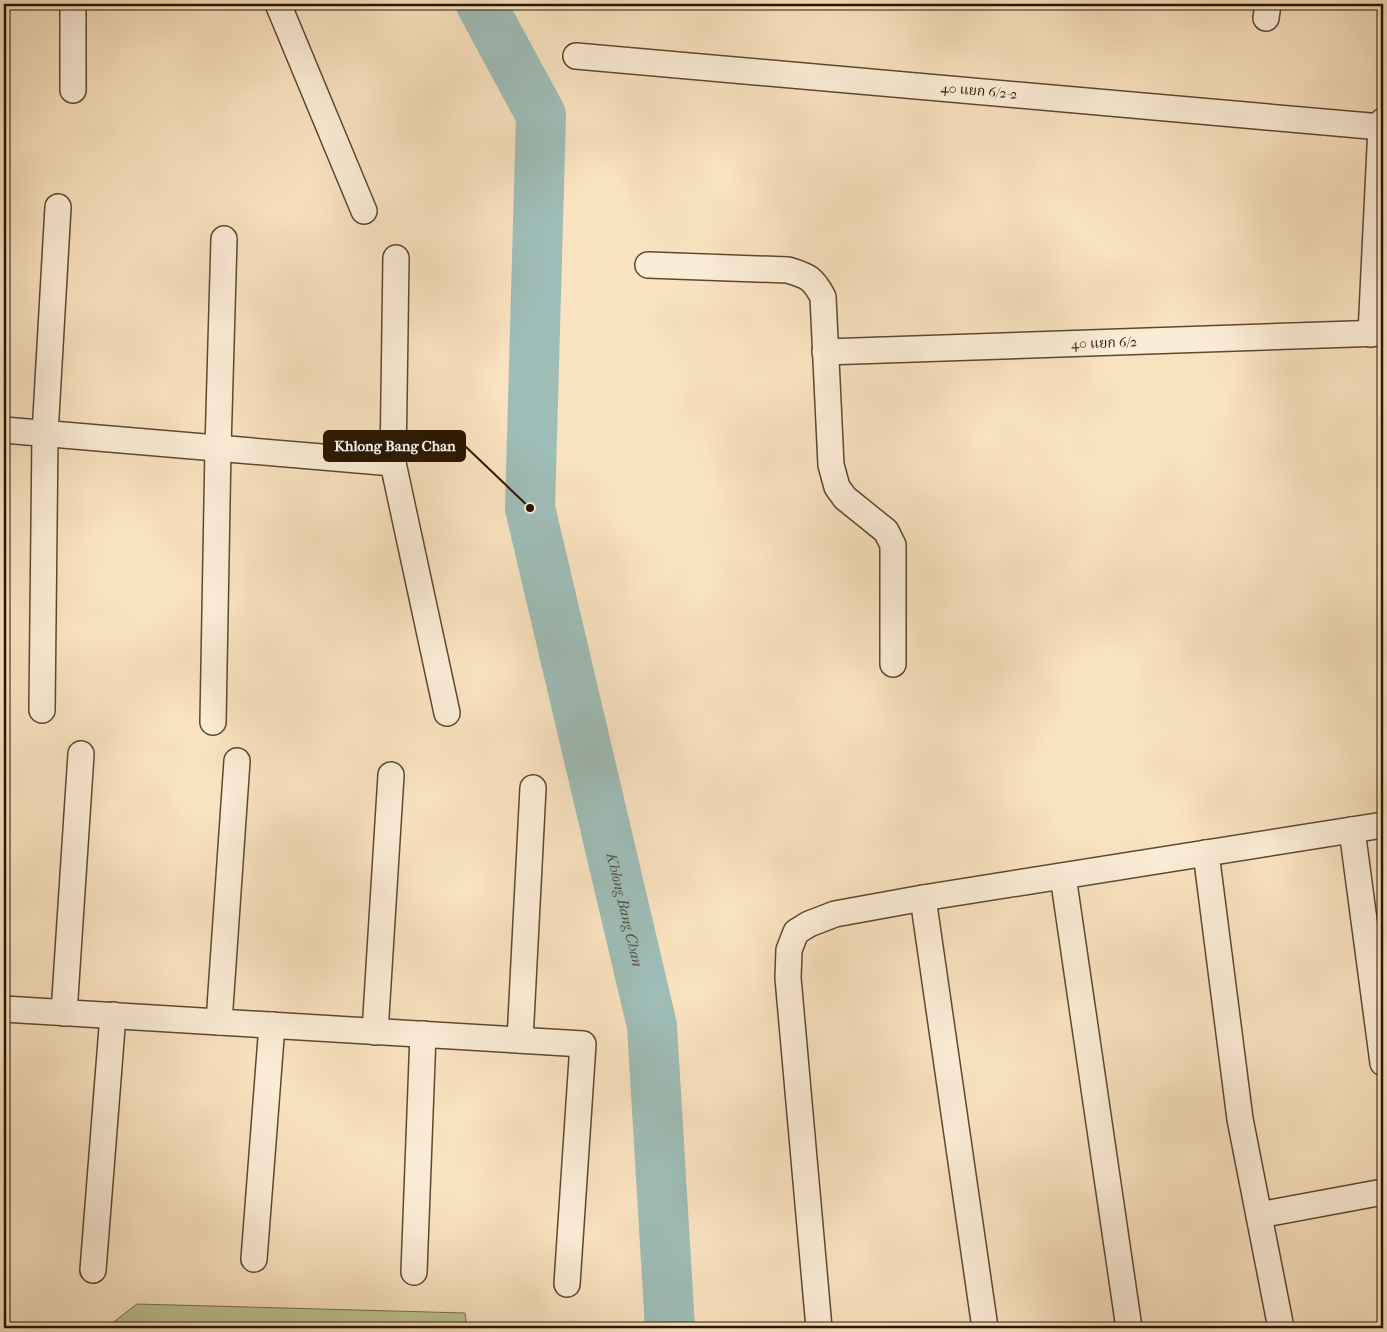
<svg xmlns="http://www.w3.org/2000/svg" width="1387" height="1332" font-family="'IM FELL French Canon','Noto Serif Thai',serif">
  <style>
    .green { fill: #bcc393; stroke: #726c4a }
    .lines { fill: none; stroke-linecap: round; stroke-linejoin: round }
    .river { stroke: #9ebdb7; stroke-width: 50 }
    .street-casing { stroke: #5d4830; stroke-width: 28 }
    .street { stroke: #fbecd6; stroke-width: 25 }
    .labels { text-anchor: middle; dominant-baseline: central; stroke-width: 4; stroke-linejoin: round; paint-order: stroke }
    .street-label { font-size: 14px; fill: #291500; stroke: #fbecd6 }
    .water-label { font-size: 15px; font-style: italic; fill: #525040; stroke: #fbecd6 }
    .leader { fill: none; stroke: #291500; stroke-width: 2 }
    .callout-dot { fill: #291500; stroke: #fbecd6; stroke-width: 2 }
    .callout { fill: #291500; stroke: #291500; stroke-width: 2 }
    .callout-label { font-size: 15px; text-anchor: middle; font-weight: bold; fill: #fff }
  </style>
  <rect width="100%" height="100%" fill="#f9e2c0"/>
  <filter id="stains"><feTurbulence type="fractalNoise" baseFrequency=".004" numOctaves="4"/><feColorMatrix values="0 0 0 0 .2 0 0 0 0 .09 0 0 0 0 .02 0 0 0 .5 -.17"/></filter>
  <radialGradient id="worn" r=".72"><stop offset=".6" stop-color="#630" stop-opacity="0"/><stop offset="1" stop-color="#630" stop-opacity=".3"/></radialGradient>
  <!-- green -->
  <polygon class="green" points="137,1304 465,1313 467,1328 106,1328"/>
  <g class="lines">
    <!-- river -->
    <path class="river" id="s1" d="M 481,4 L 541,115 L 530,508 L 652,1026 L 670,1328"/>
    <!-- street casing -->
    <g class="street-casing">
      <g id="street">
        <polyline points="278,4 364,211"/>
        <polyline points="1266,18 1268,4"/>
        <polyline points="576,56 1381,127"/>
        <polyline points="73,90 73,4"/>
        <polyline points="396,258 393,463 447,713"/>
        <path d="M 648,265 L 788,270 C 808,276 813,278 823,297 L 831,465 L 837,487 L 845,498 L 886,531 L 893,545 L 893,664"/>
        <polyline points="1371,334 1381,127 1383,121"/>
        <polyline points="825,352 1383,333"/>
        <polyline points="4,430 393,463"/>
        <polyline points="42,710 45,434 58,207"/>
        <polyline points="213,722 218,448 224,239"/>
        <polyline points="1352,830 1383,1063"/>
        <polyline points="1206,853 1240,1119 1281,1328"/>
        <polyline points="1063,876 1129,1328"/>
        <polyline points="923,898 985,1328"/>
        <polyline points="4,1009 583,1044 567,1284"/>
        <polyline points="64,1013 81,754"/>
        <polyline points="219,1022 237,761"/>
        <polyline points="375,1032 391,775"/>
        <polyline points="520,1040 533,788"/>
        <polyline points="1259,1215 1383,1192"/>
        <polyline points="254,1259 272,1025"/>
        <polyline points="93,1270 113,1015"/>
        <polyline points="414,1272 423,1034"/>
        <polyline points="819,1328 788,978 789,950 796,932 809,924 835,914 923,898 1383,825"/>
      </g>
    </g>
    <!-- street -->
    <use href="#street" class="street"/>
  </g>
  <g class="labels">
    <!-- street labels -->
    <g class="street-label">
      <text transform="translate(979 91) rotate(5)">40 แยก 6/2-2</text>
      <text transform="translate(1104 343) rotate(-2)">40 แยก 6/2</text>
    </g>
    <!-- water labels -->
    <g class="water-label">
      <text stroke="none"><textPath href="#s1" startOffset="932">Khlong Bang Chan</textPath></text>
    </g>
  </g>
  <!-- callouts -->
  <path class="leader" d="M530 508L465 446"/>
  <circle class="callout-dot" cx="530" cy="508" r="5"/>
  <rect class="callout" x="324" y="431" width="141" height="30" rx="5"/>
  <g class="callout-label">
    <text x="395" y="451">Khlong Bang Chan</text>
  </g>
  <!-- margin -->
  <rect width="1387" height="1332" fill="none" stroke="#f9e2c0" stroke-width="20"/>
  <rect x="5" y="5" width="1377" height="1322" fill="none" stroke="#291500" stroke-width="2.5"/>
  <rect x="10" y="10" width="1367" height="1312" fill="none" stroke="#291500"/>
  <rect width="100%" height="100%" filter="url(#stains)"/>
  <rect width="100%" height="100%" fill="url(#worn)"/>
</svg>
